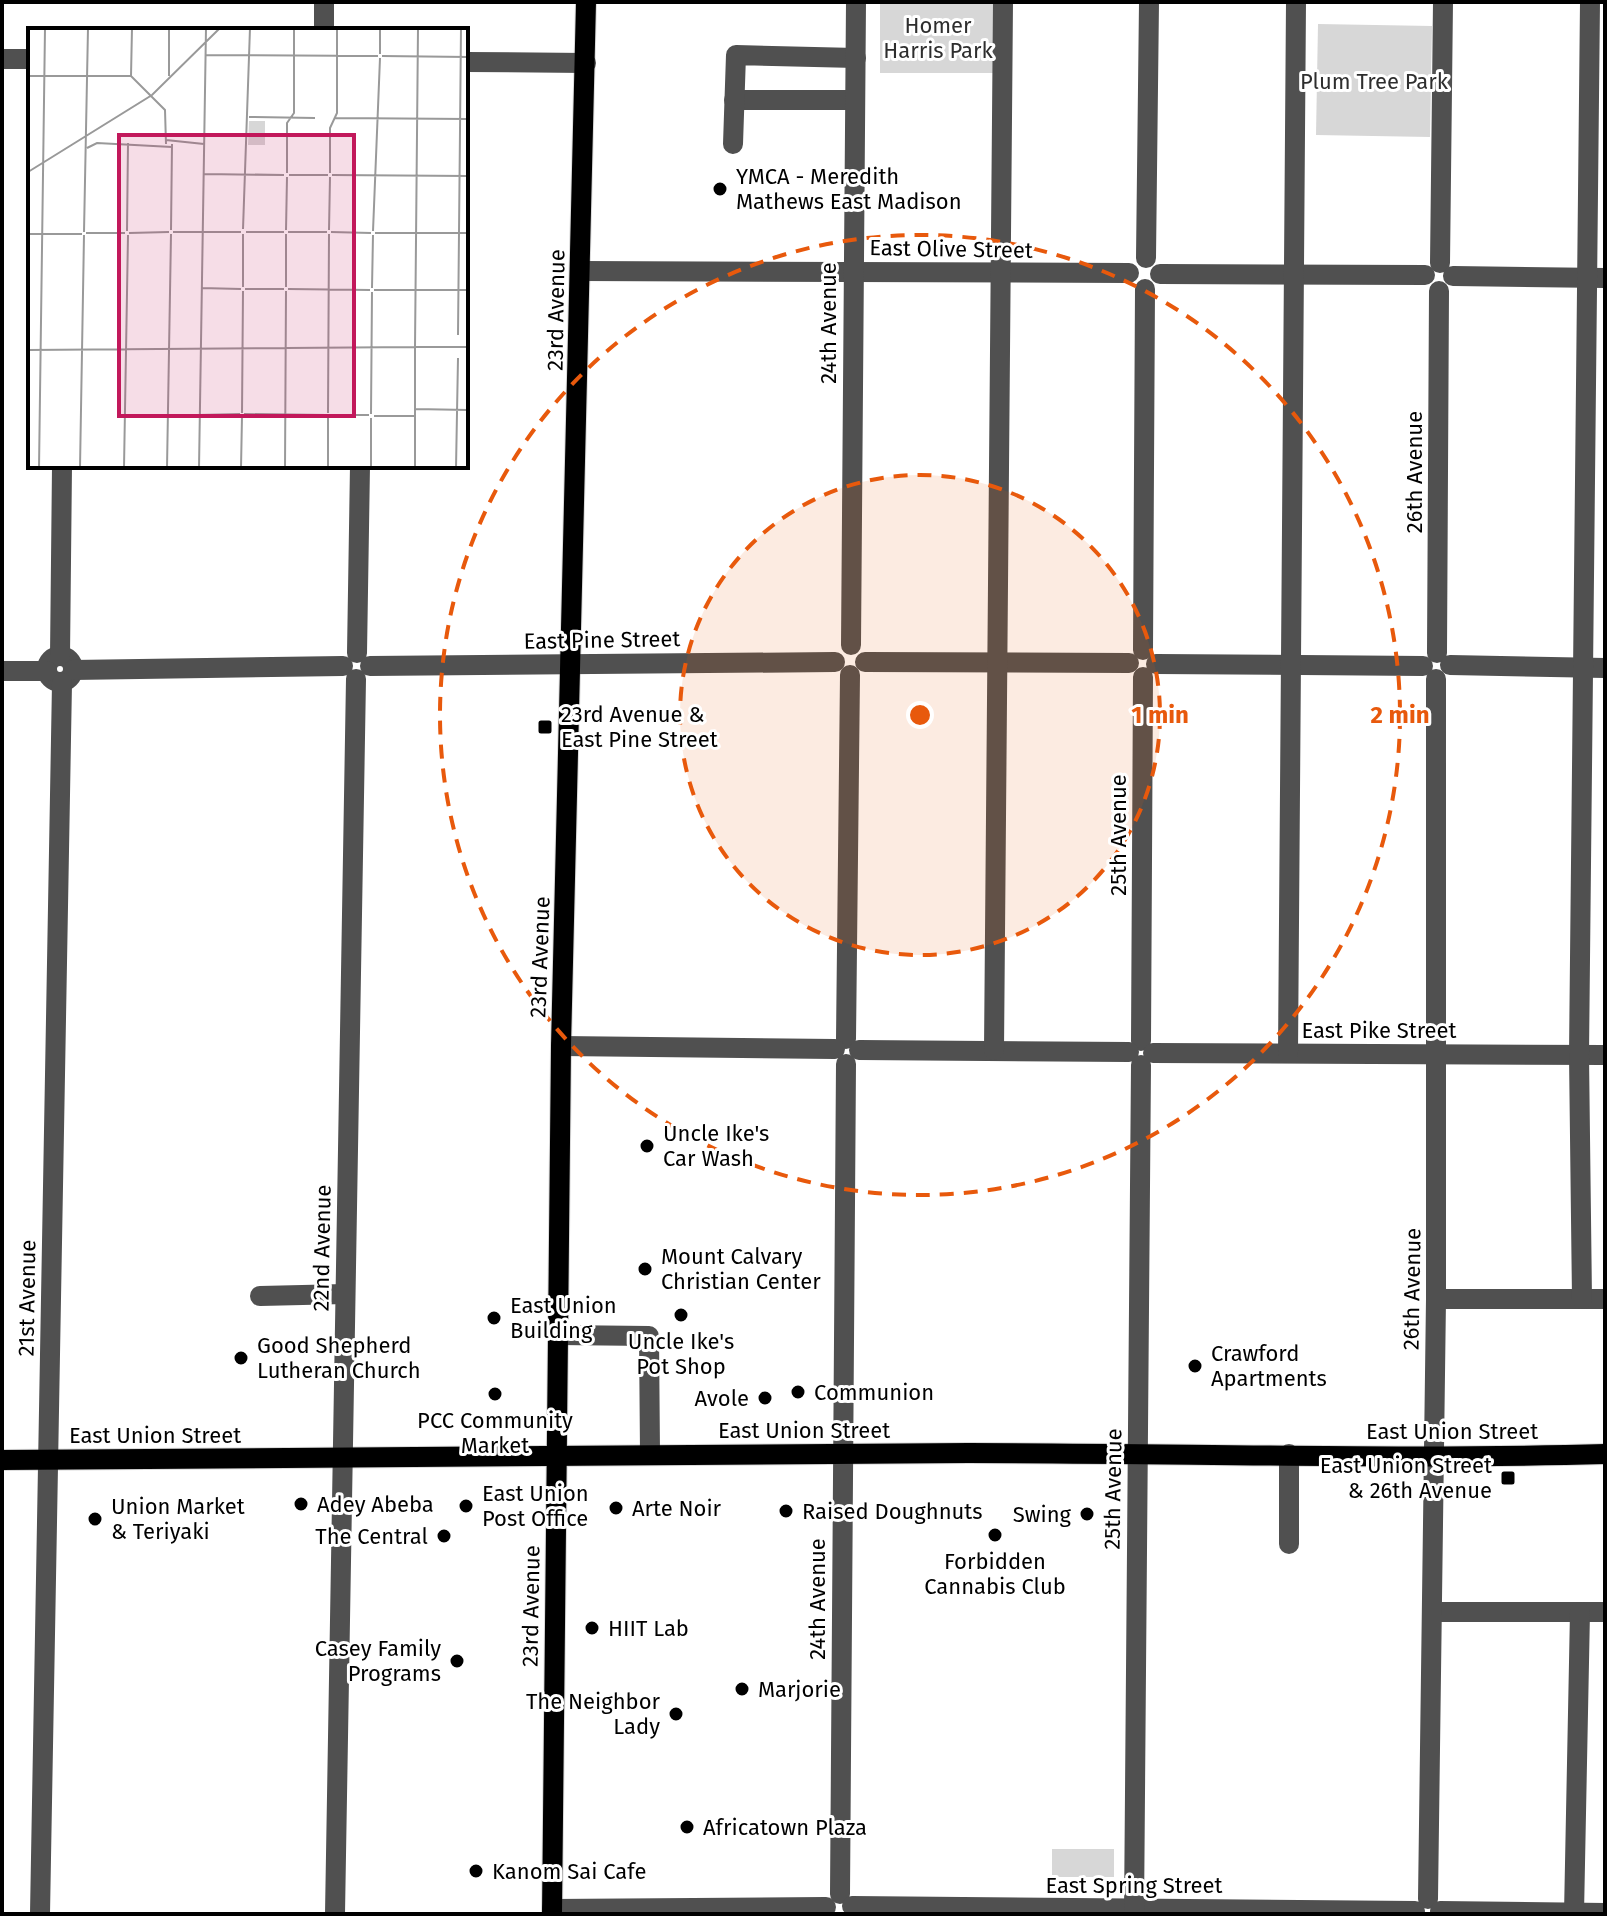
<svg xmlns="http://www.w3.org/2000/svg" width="1607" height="1916" font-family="'Fira Sans',sans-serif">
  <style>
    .green { fill: #d7d7d7 }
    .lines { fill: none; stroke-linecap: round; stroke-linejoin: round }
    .major-casing { stroke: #dbdbdb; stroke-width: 22 }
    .minor { stroke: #505050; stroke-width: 20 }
    .major { stroke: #000; stroke-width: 20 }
    .ring { fill: none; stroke: #e8590c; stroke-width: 4; stroke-dasharray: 14 10 }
    .poi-dot { fill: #000; stroke: #fff; stroke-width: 3 }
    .labels { text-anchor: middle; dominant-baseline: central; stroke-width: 6; stroke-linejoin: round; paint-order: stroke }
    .park-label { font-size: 22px; fill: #2e2e2e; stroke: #fff }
    .poi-label { font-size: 22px; fill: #000; stroke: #fff; text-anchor: start }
    .street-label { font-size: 22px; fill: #000; stroke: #fff }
    .inset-road { fill: none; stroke: #999; stroke-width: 2 }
    .view { fill: #c2185b; fill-opacity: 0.15; stroke: #c2185b; stroke-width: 4 }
    .inset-edge { fill: none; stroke: #000; stroke-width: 4 }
    .centre { fill: #e8590c; stroke: #fff; stroke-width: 4 }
    .ring-label { font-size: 24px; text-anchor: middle; font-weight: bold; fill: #e8590c; stroke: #fff; stroke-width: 6; stroke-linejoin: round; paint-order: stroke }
  </style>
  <rect width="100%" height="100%" fill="#fff"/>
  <!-- green -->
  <g class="green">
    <rect x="880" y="2" width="115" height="71"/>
    <polygon points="1318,24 1432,26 1430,137 1316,135"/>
    <rect x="1052" y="1849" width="62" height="28"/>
  </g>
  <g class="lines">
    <!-- major casing -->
    <g class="major-casing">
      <g id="major">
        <path d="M 2,1460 C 324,1460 646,1454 969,1453 C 1181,1453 1393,1460 1605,1454"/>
        <polyline points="552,1914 561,1046 586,2"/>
      </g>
    </g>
    <!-- minor -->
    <g class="minor">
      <polyline points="324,2 324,30"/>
      <polyline points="2,59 30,59"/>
      <polyline points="466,62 586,63"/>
      <polyline points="734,100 854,100"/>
      <polyline points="733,144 736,55 856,58"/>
      <polyline points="1146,258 1149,2"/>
      <polyline points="1440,263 1443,2"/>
      <polyline points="581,271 1129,273"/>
      <polyline points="1160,274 1425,275"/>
      <polyline points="1453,276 1605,278"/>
      <polyline points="851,645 856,2"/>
      <polyline points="1143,650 1145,289"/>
      <polyline points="357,653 360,466"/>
      <polyline points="1437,653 1439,291"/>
      <circle cx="60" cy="669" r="13"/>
      <polyline points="60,656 62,466"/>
      <polyline points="865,662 1129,663"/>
      <polyline points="1156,664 1423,666"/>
      <polyline points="1450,665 1605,668"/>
      <polyline points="370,666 835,662"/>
      <polyline points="73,670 343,666"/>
      <polyline points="2,671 47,671"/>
      <polyline points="846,1039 850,675"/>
      <polyline points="1141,1041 1143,677"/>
      <polyline points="561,1046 835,1049"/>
      <polyline points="859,1050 1129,1052"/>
      <polyline points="994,1050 1003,2"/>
      <polyline points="1153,1053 1605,1055"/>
      <polyline points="1288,1053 1296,2"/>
      <polyline points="260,1296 345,1294"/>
      <polyline points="1436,1299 1605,1299"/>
      <polyline points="1582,1299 1579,1055 1590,2"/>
      <polyline points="558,1335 649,1336 650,1453"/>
      <polyline points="1289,1454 1289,1544"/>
      <polyline points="1433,1612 1605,1612"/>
      <polyline points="840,1894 846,1064"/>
      <polyline points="1428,1899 1436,1299 1436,679"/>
      <polyline points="852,1906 1415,1911"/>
      <polyline points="552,1909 826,1907"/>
      <polyline points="1440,1911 1605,1913"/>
      <polyline points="40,1914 62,683"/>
      <polyline points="335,1914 356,679"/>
      <polyline points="1134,1914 1141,1065"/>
      <polyline points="1574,1914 1580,1612"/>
    </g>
    <!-- major -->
    <use href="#major" class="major"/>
  </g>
  <!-- distance rings -->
  <circle cx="920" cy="715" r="240" fill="#e8590c" fill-opacity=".12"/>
  <g class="ring">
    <circle cx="920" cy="715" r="240"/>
    <circle cx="920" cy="715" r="480"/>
  </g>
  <!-- markers -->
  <g class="poi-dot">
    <circle cx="720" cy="189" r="8"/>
    <rect x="537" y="719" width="16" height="16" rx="4"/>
    <circle cx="647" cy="1146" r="8"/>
    <circle cx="645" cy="1269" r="8"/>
    <circle cx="681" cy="1315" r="8"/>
    <circle cx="494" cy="1318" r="8"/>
    <circle cx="241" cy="1358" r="8"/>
    <circle cx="1195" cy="1366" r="8"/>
    <circle cx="798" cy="1392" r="8"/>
    <circle cx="495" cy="1394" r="8"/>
    <circle cx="765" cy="1398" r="8"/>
    <rect x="1500" y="1470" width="16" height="16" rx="4"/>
    <circle cx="301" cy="1504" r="8"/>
    <circle cx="466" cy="1506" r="8"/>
    <circle cx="616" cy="1508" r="8"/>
    <circle cx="786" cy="1511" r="8"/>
    <circle cx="1087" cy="1514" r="8"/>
    <circle cx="95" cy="1519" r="8"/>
    <circle cx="995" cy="1535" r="8"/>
    <circle cx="444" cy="1536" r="8"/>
    <circle cx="592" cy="1628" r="8"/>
    <circle cx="457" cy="1661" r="8"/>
    <circle cx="742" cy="1689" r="8"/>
    <circle cx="676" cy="1714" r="8"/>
    <circle cx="687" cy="1827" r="8"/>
    <circle cx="476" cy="1871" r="8"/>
  </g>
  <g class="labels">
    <!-- park labels -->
    <g class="park-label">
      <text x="938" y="25">Homer<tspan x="938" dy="25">Harris Park</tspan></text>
      <text x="1374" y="81">Plum Tree Park</text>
    </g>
    <!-- poi labels -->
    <g class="poi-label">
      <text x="736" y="176">YMCA - Meredith<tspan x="736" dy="25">Mathews East Madison</tspan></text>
      <text x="561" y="714">23rd Avenue &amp;<tspan x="561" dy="25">East Pine Street</tspan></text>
      <text x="663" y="1133">Uncle Ike's<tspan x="663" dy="25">Car Wash</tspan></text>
      <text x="661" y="1256">Mount Calvary<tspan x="661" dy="25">Christian Center</tspan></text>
      <text x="510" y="1305">East Union<tspan x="510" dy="25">Building</tspan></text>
      <text x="681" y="1341" text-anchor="middle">Uncle Ike's<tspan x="681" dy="25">Pot Shop</tspan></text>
      <text x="257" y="1345">Good Shepherd<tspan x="257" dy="25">Lutheran Church</tspan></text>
      <text x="1211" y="1353">Crawford<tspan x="1211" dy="25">Apartments</tspan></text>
      <text x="814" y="1392">Communion</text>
      <text x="749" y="1398" text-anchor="end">Avole</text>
      <text x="495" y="1420" text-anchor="middle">PCC Community<tspan x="495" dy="25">Market</tspan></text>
      <text x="1492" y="1465" text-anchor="end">East Union Street<tspan x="1492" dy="25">&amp; 26th Avenue</tspan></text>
      <text x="482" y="1493">East Union<tspan x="482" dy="25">Post Office</tspan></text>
      <text x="317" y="1504">Adey Abeba</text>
      <text x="111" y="1506">Union Market<tspan x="111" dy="25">&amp; Teriyaki</tspan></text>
      <text x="632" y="1508">Arte Noir</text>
      <text x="802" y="1511">Raised Doughnuts</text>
      <text x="1071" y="1514" text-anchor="end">Swing</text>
      <text x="428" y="1536" text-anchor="end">The Central</text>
      <text x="995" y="1561" text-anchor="middle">Forbidden<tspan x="995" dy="25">Cannabis Club</tspan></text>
      <text x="608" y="1628">HIIT Lab</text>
      <text x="441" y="1648" text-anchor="end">Casey Family<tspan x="441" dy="25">Programs</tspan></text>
      <text x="758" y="1689">Marjorie</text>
      <text x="660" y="1701" text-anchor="end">The Neighbor<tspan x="660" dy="25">Lady</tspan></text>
      <text x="703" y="1827">Africatown Plaza</text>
      <text x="492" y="1871">Kanom Sai Cafe</text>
    </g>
    <!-- street labels -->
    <g class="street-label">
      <text transform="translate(951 249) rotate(1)">East Olive Street</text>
      <text transform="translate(556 310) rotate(-89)">23rd Avenue</text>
      <text transform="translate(828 323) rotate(-90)">24th Avenue</text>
      <text transform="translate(1414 472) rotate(-90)">26th Avenue</text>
      <text transform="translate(602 640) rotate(-1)">East Pine Street</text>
      <text transform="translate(1118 835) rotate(-90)">25th Avenue</text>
      <text transform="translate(540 957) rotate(-88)">23rd Avenue</text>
      <text x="1379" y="1030">East Pike Street</text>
      <text transform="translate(322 1248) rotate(-89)">22nd Avenue</text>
      <text transform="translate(1412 1289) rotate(-89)">26th Avenue</text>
      <text transform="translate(27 1298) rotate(-89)">21st Avenue</text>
      <text x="804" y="1430">East Union Street</text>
      <text x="1452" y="1431">East Union Street</text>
      <text x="155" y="1435">East Union Street</text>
      <text transform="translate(1113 1489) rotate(-89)">25th Avenue</text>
      <text transform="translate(817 1599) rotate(-90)">24th Avenue</text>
      <text transform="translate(531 1606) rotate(-89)">23rd Avenue</text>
      <text x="1134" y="1885">East Spring Street</text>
    </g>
  </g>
  <!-- overview -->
  <g transform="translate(28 28)">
    <rect width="440" height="440" fill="#fff"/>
    <path d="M 221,93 L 237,93 L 237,117 L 220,117 Z" fill="#d7d7d7"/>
    <path class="inset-road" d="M 390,0 L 387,319 L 440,319M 352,26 L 352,0M 177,27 L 350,28M 354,28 L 440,29M 0,48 L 103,48 L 137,82 L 138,116M 103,48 L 104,0M 141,48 L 141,0M 221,89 L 287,90M 307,90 L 440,91M 138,112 L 176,116M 59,120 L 69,115 L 144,119M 0,144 L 124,67 L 192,0M 259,145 L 259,95 L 266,85 L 266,0M 302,145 L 302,100 L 309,85 L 309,0M 176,146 L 256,147M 261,147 L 300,147M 304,147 L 440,148M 215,201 L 222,0M 143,202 L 144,116M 258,202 L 259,149M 301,202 L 302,149M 99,203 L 100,115M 345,203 L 352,30M 56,204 L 60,0M 145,204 L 213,204M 218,204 L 256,204M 260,204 L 299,204M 303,204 L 343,205M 58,205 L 97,205M 101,205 L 141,204M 347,205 L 440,205M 0,206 L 54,206M 215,259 L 215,206M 258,259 L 258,206M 173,260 L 213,261M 344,260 L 345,207M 217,261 L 256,261M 260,261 L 342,262M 346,262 L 440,262M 430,307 L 433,0M 0,322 L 387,319 L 387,440M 387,381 L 440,382M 214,385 L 215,263M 300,385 L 301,206M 216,386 L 298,387M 343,386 L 344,264M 171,387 L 212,386M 302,387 L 341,387M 346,388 L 387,388M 11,440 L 17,0M 52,440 L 56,207M 96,440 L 100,207M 139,440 L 143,206M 171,440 L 178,0M 213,440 L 214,388M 257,440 L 258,263M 300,440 L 300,389M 343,440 L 343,390M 428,440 L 430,330"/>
    <path class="view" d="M 91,107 L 326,107 L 326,388 L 91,388 Z"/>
    <rect width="440" height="440" class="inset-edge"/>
  </g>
  <circle cx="920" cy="715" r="12" class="centre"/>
  <g class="ring-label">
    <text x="1160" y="723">1 min</text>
    <text x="1400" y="723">2 min</text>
  </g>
  <!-- border -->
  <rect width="1607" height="1916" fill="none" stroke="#000000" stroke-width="8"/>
</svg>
